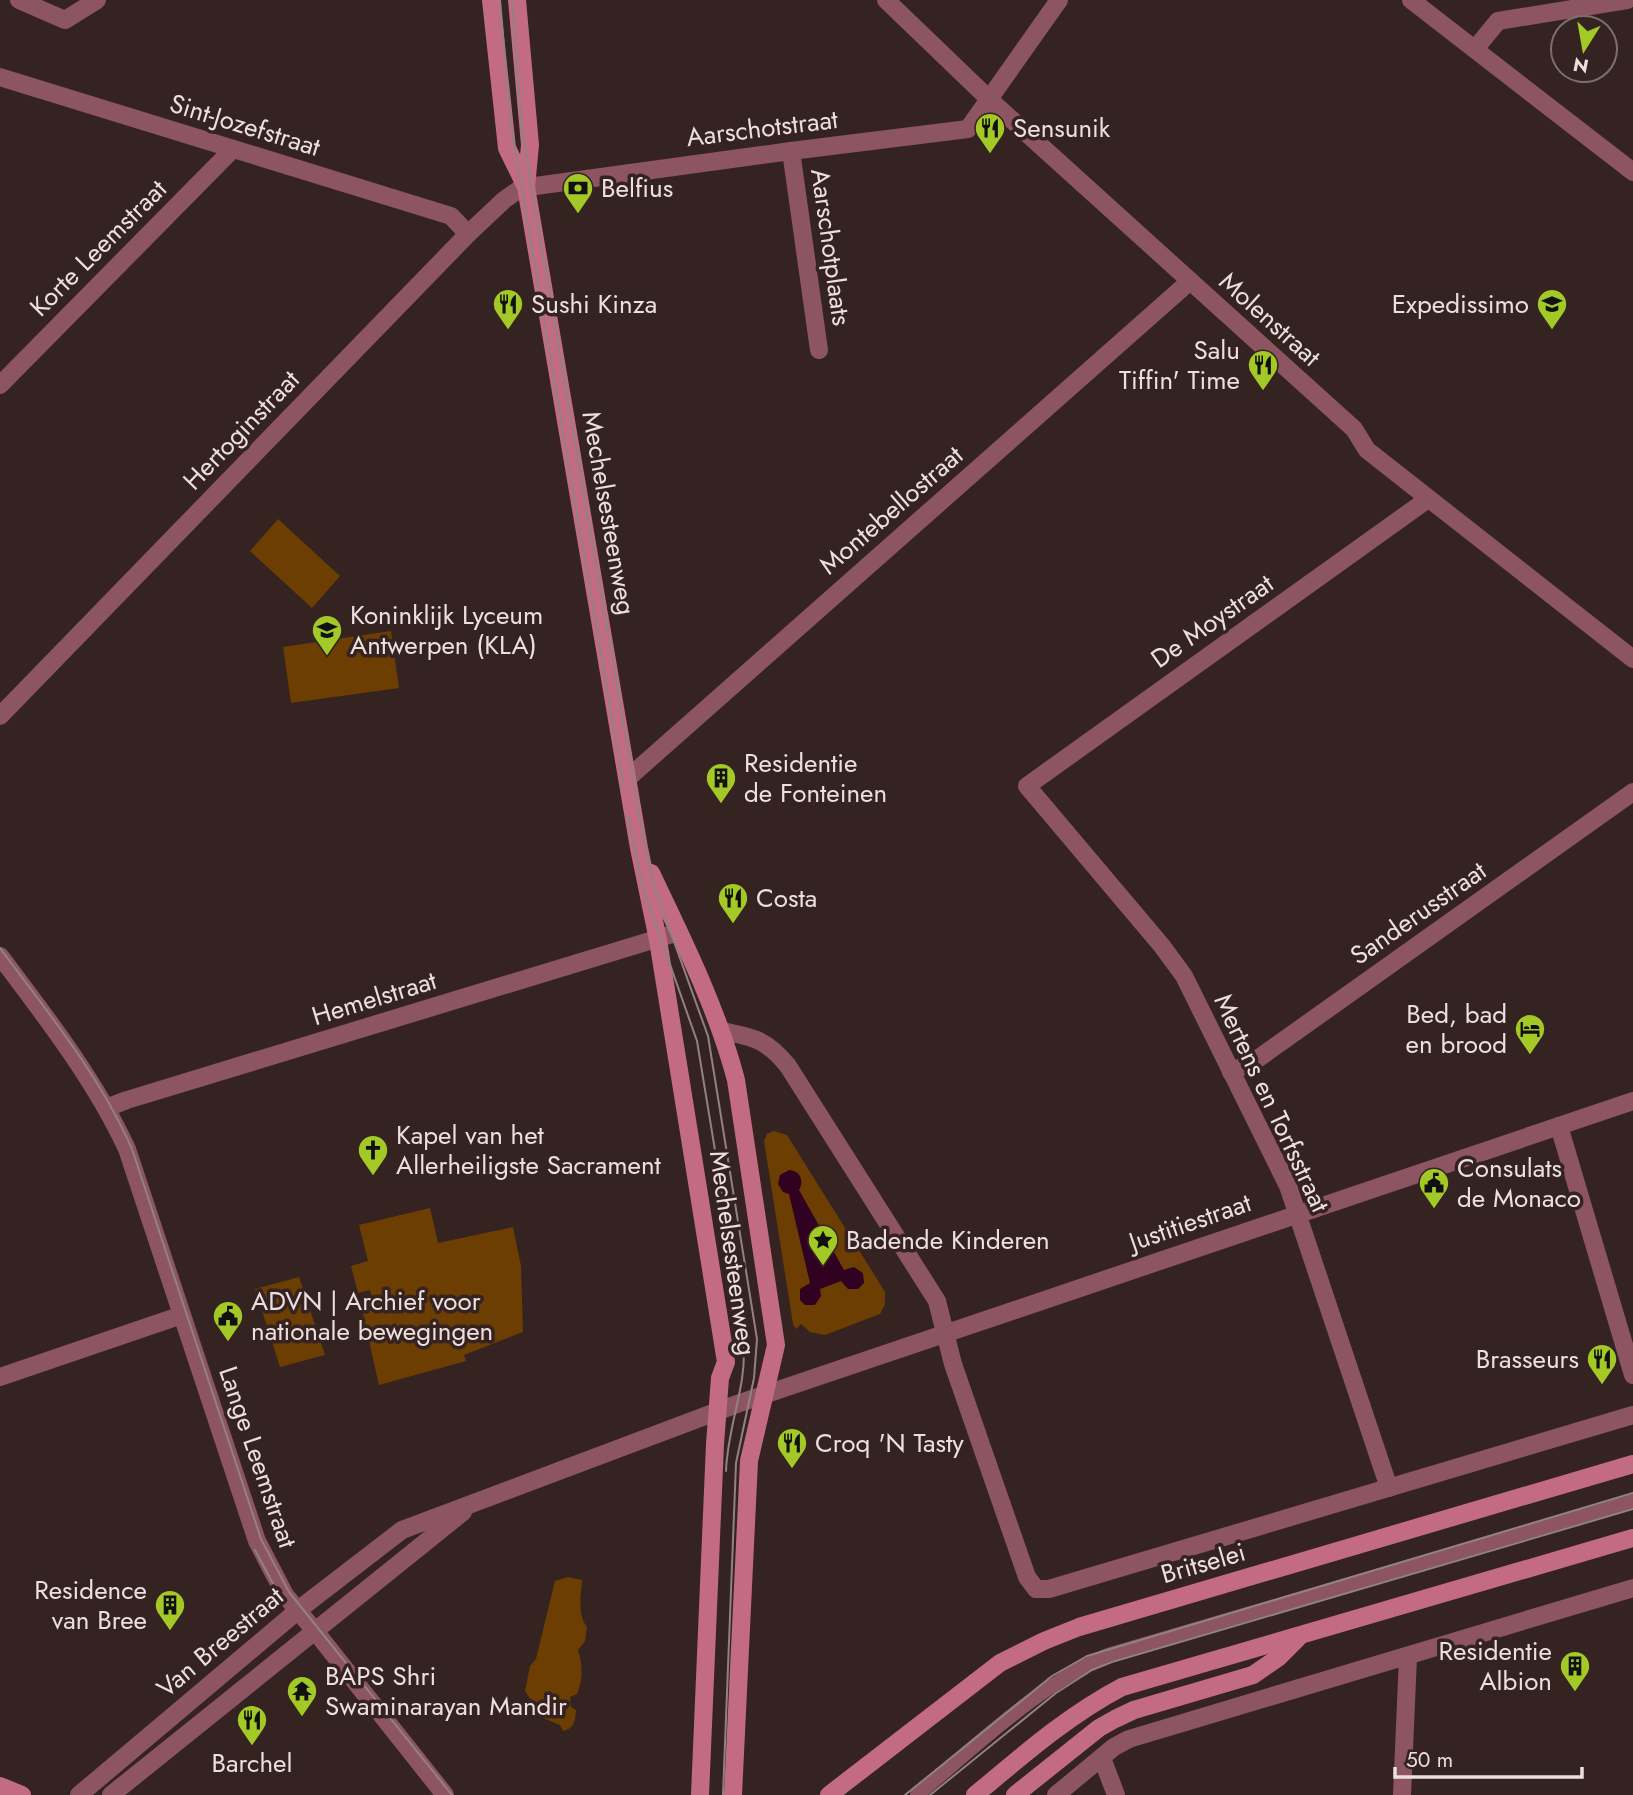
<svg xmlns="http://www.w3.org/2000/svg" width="1633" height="1795" font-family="Jost,sans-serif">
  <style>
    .green { fill: #6c3e02 }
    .water { fill: #300120 }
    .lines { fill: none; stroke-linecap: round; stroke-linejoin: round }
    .service { stroke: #8c5561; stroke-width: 14 }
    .minor { stroke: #8c5561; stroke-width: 18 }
    .tertiary { stroke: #8c5561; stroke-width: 18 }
    .secondary { stroke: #c36c81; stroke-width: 18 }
    .tram { stroke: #918281; stroke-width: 2 }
    .labels { text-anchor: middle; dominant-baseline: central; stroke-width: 7; stroke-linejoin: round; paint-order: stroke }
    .street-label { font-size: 26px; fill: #ecdfde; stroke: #352322 }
    .poi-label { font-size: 26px; fill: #ecdfde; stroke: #352322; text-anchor: start }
  </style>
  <rect width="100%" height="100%" fill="#352322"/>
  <!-- green -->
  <g class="green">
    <polygon points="278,519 340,576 312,608 250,551"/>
    <polygon points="391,631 399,688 291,703 283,647"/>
    <polygon points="774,1131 787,1135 885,1292 885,1304 880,1314 825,1335 810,1332 801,1324 796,1329 793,1324 764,1141 767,1134"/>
    <polygon points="430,1208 438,1243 513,1227 521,1266 523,1332 464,1355 466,1361 379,1385 362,1310 374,1307 370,1290 358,1293 351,1266 368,1261 359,1225"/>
    <polygon points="299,1277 325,1355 280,1367 255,1289"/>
    <path d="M 568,1577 L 582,1580 C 581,1595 577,1614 587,1627 L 585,1641 L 578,1650 C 583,1666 583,1678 577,1694 L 570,1697 L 571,1707 L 576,1710 C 575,1721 575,1728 563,1731 L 560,1725 L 543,1718 L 525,1691 L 530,1666 L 536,1659 L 555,1581 Z"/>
  </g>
  <!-- water -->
  <path class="water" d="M 789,1170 C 801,1171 804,1181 799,1190 L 844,1270 L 854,1267 L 863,1273 L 864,1283 L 858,1289 L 848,1289 L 841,1281 L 820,1289 L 821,1296 L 815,1305 L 805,1305 L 800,1300 L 800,1289 L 810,1283 L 789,1194 L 783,1192 L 778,1184 L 780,1175 Z"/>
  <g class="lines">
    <!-- service -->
    <path class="service" d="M 917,1795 C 974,1748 1041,1683 1108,1655 L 1633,1501"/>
    <!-- minor -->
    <g class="minor">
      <polyline points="19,0 65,20 97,0"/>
      <polyline points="886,0 990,100 1354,429 1367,450 1633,659"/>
      <polyline points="1411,0 1633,172"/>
      <polyline points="1475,49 1498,21 1627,0"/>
      <polyline points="0,77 451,216 468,234"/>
      <polyline points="791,151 819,350"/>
      <polyline points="0,385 233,149"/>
      <polyline points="0,716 468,234 504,200 521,188 791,151 968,129 1059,0"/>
      <polyline points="628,778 1189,282"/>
      <path d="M 722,1031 C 754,1037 767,1040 788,1066 L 937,1301 L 953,1364 L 1027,1577 L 1036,1589 L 1049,1589 L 1633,1415"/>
      <polyline points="1231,1072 1256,1060 1633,792"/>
      <polyline points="106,1108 127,1100 679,932"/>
      <polyline points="1559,1126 1633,1375"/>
      <polyline points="0,1377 182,1315"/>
      <polyline points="1389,1488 1288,1186 1184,976 1162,946 1027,786 1428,499"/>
      <polyline points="315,1631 445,1795"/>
      <polyline points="1102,1758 1116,1795"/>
      <polyline points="1056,1795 1114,1747 1129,1739 1633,1588"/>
      <polyline points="1402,1795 1408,1657"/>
    </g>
    <!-- tertiary -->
    <g class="tertiary">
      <path d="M 0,956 C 46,1017 95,1080 127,1149 L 257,1541 L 285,1595 L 315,1631"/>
      <polyline points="79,1795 302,1607 402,1530 737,1404 1633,1101"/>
      <polyline points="111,1795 463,1512"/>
    </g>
    <!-- secondary -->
    <g class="secondary">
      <polyline points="491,0 507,148 526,187 639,848 658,940 726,1362 720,1378 715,1444 700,1795"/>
      <polyline points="517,0 530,145 526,187"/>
      <path d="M 651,873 C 683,940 717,1008 736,1080 L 776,1345 L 749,1461 L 733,1795"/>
      <polyline points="0,1786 22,1795"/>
      <polyline points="829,1795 1000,1663 1044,1641 1079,1627 1633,1464"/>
      <path d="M 975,1795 C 1022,1756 1067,1716 1122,1687 L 1633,1538"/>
      <polyline points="1015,1795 1099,1728 1115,1719 1134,1710 1253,1675 1279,1657 1299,1637"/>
    </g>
    <!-- tram -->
    <g class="tram">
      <polyline points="500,0 511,126 624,788"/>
      <polyline points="512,0 522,125 531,186 644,843 654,886 708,1036 757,1339 754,1378 736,1463 723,1795"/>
      <path d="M 628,815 L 643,888 L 697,1041 L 740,1302 C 743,1327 746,1353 742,1379 C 737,1410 727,1440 726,1471"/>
      <path d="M 0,948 C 47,1011 100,1076 132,1149 L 261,1539 L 289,1592 L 452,1795"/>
      <polyline points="255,1550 278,1593"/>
      <polyline points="905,1795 1052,1676 1087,1656 1633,1493"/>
      <polyline points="930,1795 1056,1693 1092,1670 1112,1662 1633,1509"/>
    </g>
  </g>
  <!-- icons -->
  <defs>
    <g id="restaurant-pin" transform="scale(1.575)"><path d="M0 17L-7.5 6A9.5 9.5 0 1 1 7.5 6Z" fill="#a3c926" stroke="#352322"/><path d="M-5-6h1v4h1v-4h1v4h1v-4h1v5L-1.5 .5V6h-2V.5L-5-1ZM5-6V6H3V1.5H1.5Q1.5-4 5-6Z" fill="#111"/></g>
    <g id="bank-pin" transform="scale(1.575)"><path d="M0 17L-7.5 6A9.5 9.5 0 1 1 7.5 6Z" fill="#a3c926" stroke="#352322"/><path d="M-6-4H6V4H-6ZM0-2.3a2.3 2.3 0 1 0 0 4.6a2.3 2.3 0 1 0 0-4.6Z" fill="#111"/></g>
    <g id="school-pin" transform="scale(1.575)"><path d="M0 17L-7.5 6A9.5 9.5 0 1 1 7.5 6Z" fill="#a3c926" stroke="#352322"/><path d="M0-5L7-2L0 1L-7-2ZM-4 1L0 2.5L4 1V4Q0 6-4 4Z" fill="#111"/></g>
    <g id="university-pin" transform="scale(1.575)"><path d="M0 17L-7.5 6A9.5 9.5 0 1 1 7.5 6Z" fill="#a3c926" stroke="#352322"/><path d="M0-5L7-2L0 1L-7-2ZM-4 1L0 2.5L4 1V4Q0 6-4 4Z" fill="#111"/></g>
    <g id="building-pin" transform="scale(1.575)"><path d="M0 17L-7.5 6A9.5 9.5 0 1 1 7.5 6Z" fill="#a3c926" stroke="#352322"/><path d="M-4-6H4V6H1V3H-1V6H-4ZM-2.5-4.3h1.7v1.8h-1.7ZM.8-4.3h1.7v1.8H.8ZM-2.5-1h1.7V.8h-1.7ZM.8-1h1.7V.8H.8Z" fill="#111"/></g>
    <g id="hotel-pin" transform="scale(1.575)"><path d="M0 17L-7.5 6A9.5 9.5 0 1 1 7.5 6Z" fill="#a3c926" stroke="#352322"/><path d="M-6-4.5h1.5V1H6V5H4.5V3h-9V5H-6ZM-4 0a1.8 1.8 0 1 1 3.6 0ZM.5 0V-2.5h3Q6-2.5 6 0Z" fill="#111"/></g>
    <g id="church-pin" transform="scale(1.575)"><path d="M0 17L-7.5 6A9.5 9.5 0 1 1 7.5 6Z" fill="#a3c926" stroke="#352322"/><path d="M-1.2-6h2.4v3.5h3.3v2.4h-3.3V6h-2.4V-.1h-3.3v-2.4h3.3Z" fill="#111"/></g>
    <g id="civic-pin" transform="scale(1.575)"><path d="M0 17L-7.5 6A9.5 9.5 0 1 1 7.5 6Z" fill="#a3c926" stroke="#352322"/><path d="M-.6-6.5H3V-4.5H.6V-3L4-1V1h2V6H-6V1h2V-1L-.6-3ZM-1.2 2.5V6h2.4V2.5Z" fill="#111"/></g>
    <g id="sight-pin" transform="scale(1.575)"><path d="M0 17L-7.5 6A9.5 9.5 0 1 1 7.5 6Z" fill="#a3c926" stroke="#352322"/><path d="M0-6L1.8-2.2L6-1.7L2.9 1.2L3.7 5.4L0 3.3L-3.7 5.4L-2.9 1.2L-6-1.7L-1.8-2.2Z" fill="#111"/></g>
    <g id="temple-pin" transform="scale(1.575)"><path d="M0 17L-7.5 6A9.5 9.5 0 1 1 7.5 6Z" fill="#a3c926" stroke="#352322"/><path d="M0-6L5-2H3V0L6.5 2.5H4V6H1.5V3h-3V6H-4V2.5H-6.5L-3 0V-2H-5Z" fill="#111"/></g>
  </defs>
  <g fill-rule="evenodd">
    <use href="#restaurant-pin" x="990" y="128"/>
    <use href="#bank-pin" x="578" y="188"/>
    <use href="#restaurant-pin" x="508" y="304"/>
    <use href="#school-pin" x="1552" y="304"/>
    <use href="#restaurant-pin" x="1263" y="365"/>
    <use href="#university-pin" x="327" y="630"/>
    <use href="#building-pin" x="721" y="778"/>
    <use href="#restaurant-pin" x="733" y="898"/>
    <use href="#hotel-pin" x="1530" y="1029"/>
    <use href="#church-pin" x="373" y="1150"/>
    <use href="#civic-pin" x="1434" y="1183"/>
    <use href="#sight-pin" x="823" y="1240"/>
    <use href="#civic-pin" x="228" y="1316"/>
    <use href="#restaurant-pin" x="1602" y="1359"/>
    <use href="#restaurant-pin" x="792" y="1443"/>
    <use href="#building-pin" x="170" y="1605"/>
    <use href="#building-pin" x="1575" y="1666"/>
    <use href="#temple-pin" x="302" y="1691"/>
    <use href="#restaurant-pin" x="252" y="1720"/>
  </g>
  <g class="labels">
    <!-- street labels -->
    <g class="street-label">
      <text transform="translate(245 125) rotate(17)">Sint-Jozefstraat</text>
      <text transform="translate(762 128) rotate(-7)">Aarschotstraat</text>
      <text transform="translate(831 247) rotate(82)">Aarschotplaats</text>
      <text transform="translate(98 248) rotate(-45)">Korte Leemstraat</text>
      <text transform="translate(1270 319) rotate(42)">Molenstraat</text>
      <text transform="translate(241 430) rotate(-46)">Hertoginstraat</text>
      <text transform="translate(891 510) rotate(-41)">Montebellostraat</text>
      <text transform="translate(609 513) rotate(80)">Mechelsesteenweg</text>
      <text transform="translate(1212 621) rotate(-35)">De Moystraat</text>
      <text transform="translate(1418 913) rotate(-35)">Sanderusstraat</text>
      <text transform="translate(374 998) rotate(-17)">Hemelstraat</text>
      <text transform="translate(1272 1103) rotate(65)">Mertens en Torfsstraat</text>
      <text transform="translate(1190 1222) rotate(-19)">Justitiestraat</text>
      <text transform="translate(733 1253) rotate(82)">Mechelsesteenweg</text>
      <text transform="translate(258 1457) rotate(71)">Lange Leemstraat</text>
      <text transform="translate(1203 1563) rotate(-16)">Britselei</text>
      <text transform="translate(220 1642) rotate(-40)">Van Breestraat</text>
    </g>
    <!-- poi labels -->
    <g class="poi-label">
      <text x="1013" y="128">Sensunik</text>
      <text x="601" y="188">Belfius</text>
      <text x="531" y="304">Sushi Kinza</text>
      <text x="1529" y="304" text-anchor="end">Expedissimo</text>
      <text x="1240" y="350" text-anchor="end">Salu<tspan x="1240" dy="30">Tiffin' Time</tspan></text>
      <text x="350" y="615">Koninklijk Lyceum<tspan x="350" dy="30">Antwerpen (KLA)</tspan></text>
      <text x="744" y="763">Residentie<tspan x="744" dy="30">de Fonteinen</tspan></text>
      <text x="756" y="898">Costa</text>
      <text x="1507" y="1014" text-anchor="end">Bed, bad<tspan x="1507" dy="30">en brood</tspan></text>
      <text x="396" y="1135">Kapel van het<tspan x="396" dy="30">Allerheiligste Sacrament</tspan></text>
      <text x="1457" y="1168">Consulats<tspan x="1457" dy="30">de Monaco</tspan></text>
      <text x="846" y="1240">Badende Kinderen</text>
      <text x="251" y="1301">ADVN | Archief voor<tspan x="251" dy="30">nationale bewegingen</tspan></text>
      <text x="1579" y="1359" text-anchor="end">Brasseurs</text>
      <text x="815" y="1443">Croq 'N Tasty</text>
      <text x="147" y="1590" text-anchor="end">Residence<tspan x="147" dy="30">van Bree</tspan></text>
      <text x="1552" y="1651" text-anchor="end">Residentie<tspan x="1552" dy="30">Albion</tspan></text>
      <text x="325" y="1676">BAPS Shri<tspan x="325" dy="30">Swaminarayan Mandir</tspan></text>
      <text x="252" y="1763" text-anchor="middle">Barchel</text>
    </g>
  </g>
  <!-- north arrow -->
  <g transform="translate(1584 49) rotate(191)"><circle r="33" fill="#352322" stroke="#7e6e6d" stroke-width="2"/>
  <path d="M0-5L12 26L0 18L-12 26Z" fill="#a3c926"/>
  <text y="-10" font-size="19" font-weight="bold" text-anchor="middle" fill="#ecdfde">N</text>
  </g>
  <!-- scale -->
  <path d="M1395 1767v10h187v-10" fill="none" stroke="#ecdfde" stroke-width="3.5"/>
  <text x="1406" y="1767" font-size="21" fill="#ecdfde" stroke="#352322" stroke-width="5" paint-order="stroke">50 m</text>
</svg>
